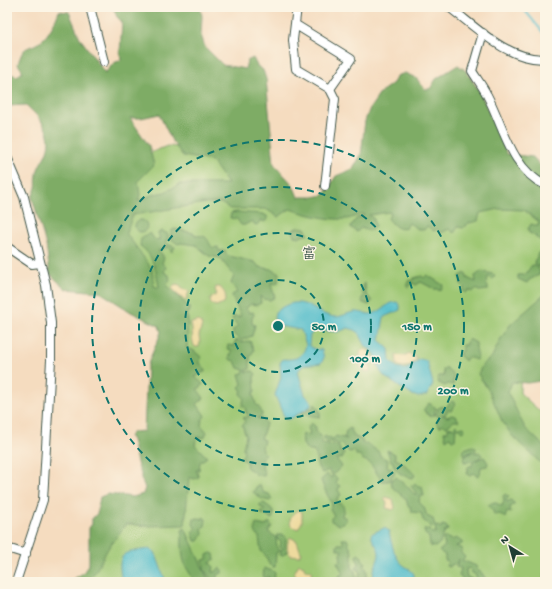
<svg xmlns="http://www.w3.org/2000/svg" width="552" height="589" font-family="'Gochi Hand','Klee One',sans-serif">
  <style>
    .green { fill: #9ec773; stroke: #5e8254 }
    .forest { fill: #7eac65; stroke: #4e744c; fill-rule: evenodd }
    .sand { fill: #eeda9e; stroke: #868c69 }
    .water { fill: #4fbcca; stroke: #377c7f }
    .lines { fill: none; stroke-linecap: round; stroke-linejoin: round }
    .stream { stroke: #4fbcca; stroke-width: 2 }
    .minor-casing { stroke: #3f5549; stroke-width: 10 }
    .minor { stroke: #fff; stroke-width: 8 }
    .ring { fill: none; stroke: #0f766e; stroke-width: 2; stroke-dasharray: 7 5 }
    .labels { text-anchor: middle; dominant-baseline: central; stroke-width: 3; stroke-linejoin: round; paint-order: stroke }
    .quarter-label { font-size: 15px; fill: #1f3d34; stroke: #fcf5e5 }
    .centre { fill: #0f766e; stroke: #fcf5e5; stroke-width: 2 }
    .ring-label { font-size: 12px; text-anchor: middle; font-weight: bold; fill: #0f766e; stroke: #fcf5e5; stroke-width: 3; stroke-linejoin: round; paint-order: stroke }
  </style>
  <rect width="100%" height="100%" fill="#fcf5e5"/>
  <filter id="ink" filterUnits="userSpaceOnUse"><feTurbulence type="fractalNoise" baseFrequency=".025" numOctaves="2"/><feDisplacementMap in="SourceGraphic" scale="8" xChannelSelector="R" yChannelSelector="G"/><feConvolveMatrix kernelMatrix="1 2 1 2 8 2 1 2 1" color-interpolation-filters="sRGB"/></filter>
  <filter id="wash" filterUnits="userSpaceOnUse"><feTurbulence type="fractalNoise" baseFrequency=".012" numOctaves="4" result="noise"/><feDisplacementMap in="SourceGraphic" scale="16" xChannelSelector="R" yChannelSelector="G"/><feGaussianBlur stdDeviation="0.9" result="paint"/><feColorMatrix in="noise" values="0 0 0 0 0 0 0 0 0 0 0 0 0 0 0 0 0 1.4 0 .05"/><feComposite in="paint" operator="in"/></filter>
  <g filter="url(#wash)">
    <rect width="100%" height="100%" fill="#f5dcbf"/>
    <!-- green -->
    <polygon class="green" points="167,146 251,152 272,200 526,204 545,215 545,327 521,345 520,393 545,416 545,582 76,582 94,568 106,508 163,502 175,319 76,267 112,169"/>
    <!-- forest -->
    <g class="forest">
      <path d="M 113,7 L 200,7 L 202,16 L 201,35 L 205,47 L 223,65 L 245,69 L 247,61 L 253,58 L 257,66 L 263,70 L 266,79 L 274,164 L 293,185 L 298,197 L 313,197 L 324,195 L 336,176 L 353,169 L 361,155 L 365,121 L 370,108 L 381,92 L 393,83 L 397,76 L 405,73 L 416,78 L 425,89 L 430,89 L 436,79 L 458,65 L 465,70 L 480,92 L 507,154 L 533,157 L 545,171 L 545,243 L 535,237 L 535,235 L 529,233 L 528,229 L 531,224 L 538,226 L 539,222 L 524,210 L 499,209 L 480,213 L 478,221 L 469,223 L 463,228 L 458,227 L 454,233 L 449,229 L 441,233 L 437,229 L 434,231 L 427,226 L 424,230 L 418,229 L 409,223 L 406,228 C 398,231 392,224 388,218 L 391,213 L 389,212 L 369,215 L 374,219 L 375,227 L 369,231 L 361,228 L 357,232 L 350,227 L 357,218 L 362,217 L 364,214 C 357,214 353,219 346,219 C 327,220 308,215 290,209 L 278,217 L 266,209 L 230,209 L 221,203 L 206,203 L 133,215 L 126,233 L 152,269 L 154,286 L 159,288 C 157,274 153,253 140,246 L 141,239 L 150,233 L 155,240 L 160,239 L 158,233 L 162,231 L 168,234 L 168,239 L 166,241 L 167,244 L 175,247 L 172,252 L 168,247 L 158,251 L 162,254 L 164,258 L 162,263 L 166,267 L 164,272 L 169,275 L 170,280 L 166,285 L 189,307 L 190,312 L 186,313 L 188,319 L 187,348 L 193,350 L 201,357 L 200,363 L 206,371 L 195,377 L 203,384 L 200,388 L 197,389 L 204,398 L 197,404 L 205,416 L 202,420 L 201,425 L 207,432 L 204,438 L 197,437 L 195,445 L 207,457 L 200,462 L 199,470 L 196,470 L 199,477 L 194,479 L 189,477 L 185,525 L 148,526 L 126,524 C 120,534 111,542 106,552 C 94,572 96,582 69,582 L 83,573 L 89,564 L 89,528 L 92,524 L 92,518 L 97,514 L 100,497 L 108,494 L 133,497 L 143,494 L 145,488 L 141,478 L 141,473 L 138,467 L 132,440 L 129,436 L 133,432 L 144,431 L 147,368 C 150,355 157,345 161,332 L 159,326 L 131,312 L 100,292 L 66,289 L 50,274 L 46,245 L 32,197 C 39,183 35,187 37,174 C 38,165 45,158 47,151 C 54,132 39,117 26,105 L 7,106 L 7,73 L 17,76 L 23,72 L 18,64 C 24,43 27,51 41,41 C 49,35 56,20 59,11 L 69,12 L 80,38 L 105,73 L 114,63 L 121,60 L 120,52 L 122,22 L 117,17 ZM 159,114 L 172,141 L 183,156 L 212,161 L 228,184 L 180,184 L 165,192 L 154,194 L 138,201 L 140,195 L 138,181 L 154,165 L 149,146 L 130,118 L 141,118 Z"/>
      <polygon points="237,212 263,214 267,216 267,220 264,222 261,220 257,225 254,224 252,221 245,225 241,225 237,219 230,218 231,213"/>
      <circle cx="141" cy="226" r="6"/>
      <polygon points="298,227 305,228 308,234 300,237 294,236 293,230"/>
      <path d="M 174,229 L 194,233 L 196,236 C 210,234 207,243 213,248 L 218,247 L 219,251 L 225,250 L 226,254 L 229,256 L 255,262 L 259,267 L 271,269 L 279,273 L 278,283 L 275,284 L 272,282 L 271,285 L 275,297 L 270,300 L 263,299 L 260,296 L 261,303 L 257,305 L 251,304 L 246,308 L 250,313 L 253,312 L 254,315 L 252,318 L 252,324 L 255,325 L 252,336 L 241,340 L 233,334 L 233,330 L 238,326 L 232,319 L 234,316 L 238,317 L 241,316 L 232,297 L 232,295 L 237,292 L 231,283 L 234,276 L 220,258 L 209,256 L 196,245 L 181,243 L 178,244 L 171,239 L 171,231 Z"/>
      <polygon points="545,248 545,273 543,268 535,264 534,261 537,257 537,254"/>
      <polygon points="532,265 538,267 540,272 539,275 529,280 527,283 518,279 518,275 525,275"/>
      <polygon points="482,271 495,275 494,278 492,279 489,277 487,278 488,282 486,284 488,287 488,290 479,291 476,289 472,292 469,290 466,293 463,291 464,287 461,284 460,276 466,273 467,278 476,282 475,276"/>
      <polygon points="427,275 443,285 442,289 439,291 438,289 434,289 421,282 416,285 413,283 409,287 406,286 409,280 412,281 414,278 422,276 424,278"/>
      <polygon points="365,283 366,294 372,301 369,305 363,303 361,300 364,295 361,292 364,290 362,285"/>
      <polygon points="545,294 545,373 540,381 528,383 512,382 508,393 525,428 545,447 545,467 513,437 502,421 489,391 478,374 483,364 492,357 500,340 510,325"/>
      <polygon points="469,339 476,343 476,352 478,356 476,360 468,357 465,361 460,356 459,353 462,351 462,345 466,345 466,342"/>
      <path d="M 238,340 L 240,342 L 250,341 L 254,350 L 250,357 L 250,369 L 246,370 L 247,372 L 253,371 L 256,374 L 254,377 L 255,391 L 253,394 C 254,396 254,399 255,401 C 256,407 262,407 262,416 L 257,418 L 263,419 L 266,424 L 261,439 L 264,440 L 262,448 L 265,455 L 261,458 L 263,463 L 262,467 L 265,474 L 264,476 L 256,475 C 253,470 248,470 246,466 L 247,462 L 241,458 L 244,453 L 243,448 L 246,436 L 242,425 L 245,422 L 243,418 L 250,416 L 246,413 L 245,407 L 242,406 L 244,398 L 240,394 L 242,391 L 239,387 L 242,384 L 239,374 L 243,373 L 244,370 L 238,368 L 235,361 L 231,360 L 229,358 L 232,351 L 227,348 L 228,345 L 234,346 L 235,341 Z"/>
      <polygon points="446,367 454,376 453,385 448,384 445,386 437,382 439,376 444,376 443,370"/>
      <polygon points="452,401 456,404 451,411 448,410 445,415 442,415 448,417 451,415 456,416 459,421 454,421 446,427 443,424 440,427 436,422 439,419 438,416 435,414 438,411 437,409 442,406 445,408"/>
      <polygon points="429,403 436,408 434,415 431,417 424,411 424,409"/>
      <polygon points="315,404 320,412 320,417 300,414 300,412 307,411 309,407 312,409"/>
      <path d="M 311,423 L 316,427 L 316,431 L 322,439 L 321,441 L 323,444 L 327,443 L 329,446 L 333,444 L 340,448 L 340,452 L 344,452 L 343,458 L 336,459 L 342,466 L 334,474 L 330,473 L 329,470 L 322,473 C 314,463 318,463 315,452 L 307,450 L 303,444 L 302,435 L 310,434 L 308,427 Z"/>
      <polygon points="456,425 459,428 464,427 465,430 462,432 456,427 455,440 452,440 450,437 446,440 444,432 448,431 448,427 453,428"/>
      <polygon points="350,428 355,437 362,440 363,444 366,443 379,452 380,456 388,460 387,466 395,472 389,481 382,481 370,463 362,459 360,455 356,455 355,451 349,452 342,444 339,445 334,442 328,442 323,439 325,436 328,438 329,437 333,439 336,436 347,439 344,437 346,434 345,432"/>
      <polygon points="473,446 476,448 475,453 479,452 482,455 478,459 465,463 463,458 473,451 465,455 463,452 464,449"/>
      <path d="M 387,450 L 395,454 L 395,459 C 403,461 409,469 415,475 L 413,478 C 403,476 395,473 393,462 L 391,461 Z"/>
      <polygon points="484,457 488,463 487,466 481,467 480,474 477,476 473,473 470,475 468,475 467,471 469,470 467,468 469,466 472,466 473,461"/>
      <path d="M 327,474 L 331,478 L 332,475 L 337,478 L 336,483 L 340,486 L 338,490 L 341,495 L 337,498 L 338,503 L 342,504 L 344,508 L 342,516 L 346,518 L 346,521 L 339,525 L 331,521 L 331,518 L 334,515 L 330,510 L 332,503 C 327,495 324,489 321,480 Z"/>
      <polygon points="396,477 407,486 414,494 417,494 411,486 416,484 420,487 422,486 424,496 420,496 419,502 424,507 427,516 433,519 435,526 432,527 423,520 421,513 412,512 411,507 408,506 406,499 392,487 391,480"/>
      <polygon points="257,486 260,486 264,493 269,494 272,499 270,501 262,499 253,492"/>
      <polygon points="505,494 509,497 506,500 507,502 511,500 515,504 510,507 511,513 507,512 505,518 500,514 494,515 493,511 488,505 494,502 502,506 504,500 503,496"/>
      <polygon points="264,503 272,509 274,514 272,519 262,514 261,512 265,509 260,507 260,504"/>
      <polygon points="203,517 206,519 205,526 202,528 203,534 199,541 195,541 192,532 196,529 193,524 194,519 198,518 203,519"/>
      <path d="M 269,522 L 272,526 L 268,532 L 276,537 L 277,548 L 279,551 L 276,553 L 275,567 L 272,567 C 267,562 267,555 261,551 L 259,537 C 255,534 254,529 256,524 L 266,526 Z"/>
      <polygon points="442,525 446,526 448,530 445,531 440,543 435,547 430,546 429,537 425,534 424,530 429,529 433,533 436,532 435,527 438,526 441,528"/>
      <path d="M 185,528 L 209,582 L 193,582 C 192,575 188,571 185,565 C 181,553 182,542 182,530 Z"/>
      <polygon points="277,535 284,535 286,537 285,549 287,552 282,556 280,555 282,548 280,547 281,542 277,539"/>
      <polygon points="445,537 452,540 456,538 462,542 462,544 456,546 462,549 461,553 465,557 462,560 476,566 478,571 481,572 488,582 478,582 475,574 472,573 470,568 466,569 467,577 472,579 472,582 461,582 463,579 459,576 461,568 456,567 459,559 455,565 452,564 450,567 446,566 448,562 445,560 445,555 439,551 445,546 443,539"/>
      <polygon points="342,539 347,539 352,552 352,569 355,571 357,582 339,582 339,576 343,573 337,562 341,561 340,554 342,551 337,549 337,546 338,544 344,544"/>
      <polygon points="211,553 214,554 215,559 210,563 214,567 213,572 216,572 219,568 222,570 222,573 217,575 217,579 220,582 212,582 204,569 203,560 207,559 207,555"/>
      <polygon points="358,554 362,557 362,559 366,563 364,566 367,570 367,577 364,578 364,582 360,582 358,580 360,573 359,569 355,569 359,564 356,556"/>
      <polygon points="264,568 273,571 275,573 274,581 279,582 269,582 269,577 263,578"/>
    </g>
    <!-- sand -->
    <g class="sand">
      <polygon points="175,284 180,285 182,289 189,291 186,300 180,297 172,288"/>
      <path d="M 216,287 L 220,287 C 225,293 227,294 224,303 L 216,306 L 211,304 L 210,299 L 217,294 L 215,290 Z"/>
      <path d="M 199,321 L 202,325 L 199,336 L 200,342 L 199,347 L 195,347 C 191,343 193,330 191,323 Z"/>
      <path d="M 366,349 L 372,353 L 374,358 L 370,363 L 371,370 L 367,372 L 361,369 C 359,364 359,356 361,350 Z"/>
      <path d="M 409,353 L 413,357 L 417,357 C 414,365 405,370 397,365 L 396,355 L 404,356 Z"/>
      <polygon points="386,497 393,499 395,508 393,510 386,508 387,503 384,499"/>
      <path d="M 299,510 L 302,512 L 302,522 L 298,529 L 291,526 C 288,518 292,514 299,510 Z"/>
      <path d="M 290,537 L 297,541 L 301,553 L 299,556 L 290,555 C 286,550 287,542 290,537 Z"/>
      <polygon points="299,564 304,566 305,570 312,571 310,580 298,581 294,573"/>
    </g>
    <!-- water -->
    <g class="water">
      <path d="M 397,302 L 400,305 L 400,310 L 384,317 L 380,341 L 389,349 L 390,361 L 399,369 L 407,369 L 420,359 L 427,361 L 433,384 L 427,395 L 418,397 L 410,394 L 385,377 L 380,371 L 375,354 L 365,345 L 359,333 L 355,330 L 348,328 L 338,332 L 316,330 L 310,335 L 309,345 L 314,349 L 322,350 L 324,358 L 321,363 C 312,365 302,362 298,372 L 305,395 L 311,401 L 311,406 L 290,419 L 285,419 L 275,395 L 281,377 L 280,363 L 283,359 C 294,360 303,358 306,345 L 301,330 L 279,326 L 274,318 L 275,312 C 304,290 311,314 335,317 C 342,317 347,313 354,312 C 361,311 367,316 375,313 C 383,310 388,302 397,302 Z"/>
      <path d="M 384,528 L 388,530 C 392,541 392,552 400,562 C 404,567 411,569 414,574 L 414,582 L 376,582 C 369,572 378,565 379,554 C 379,546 371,541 371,534 Z"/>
      <path d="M 150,549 L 155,552 L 166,582 L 122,582 C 116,552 123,552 150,549 Z"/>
    </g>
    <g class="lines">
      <!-- stream -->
      <polyline class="stream" points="522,7 545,35"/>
    </g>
  </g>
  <g filter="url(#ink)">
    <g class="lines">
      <!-- minor casing -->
      <g class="minor-casing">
        <g id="minor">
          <polyline points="90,7 104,62"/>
          <path d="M 449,7 C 477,28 507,60 545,59"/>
          <polyline points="296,25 351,59 330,89 296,69 293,40 297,7"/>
          <path d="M 483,33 L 472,71 C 477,79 483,87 487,95 C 503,125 511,169 545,185"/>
          <polyline points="7,157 24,197 46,285 51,323 51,360 43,500 16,582"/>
          <polyline points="325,186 335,99 330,89"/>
          <polyline points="7,247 32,264 40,263"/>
          <polyline points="7,548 26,554"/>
        </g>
      </g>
      <!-- minor -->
      <use href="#minor" class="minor"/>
    </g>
  </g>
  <!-- distance rings -->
  <g class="ring">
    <circle cx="278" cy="326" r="46"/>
    <circle cx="278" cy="326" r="93"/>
    <circle cx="278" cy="326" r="139"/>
    <circle cx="278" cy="326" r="186"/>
  </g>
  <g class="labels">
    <!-- quarter labels -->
    <g class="quarter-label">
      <text x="309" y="255">富</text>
    </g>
  </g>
  <circle cx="278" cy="326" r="6" class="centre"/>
  <g class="ring-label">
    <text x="324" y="330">50 m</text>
    <text x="417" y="330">150 m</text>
    <text x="365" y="362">100 m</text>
    <text x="453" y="394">200 m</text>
  </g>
  <!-- margin -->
  <rect width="552" height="589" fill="none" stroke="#fcf5e5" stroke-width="24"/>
  <!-- north arrow -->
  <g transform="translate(510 547) rotate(323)" stroke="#fcf5e5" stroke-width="3" paint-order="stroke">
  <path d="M0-3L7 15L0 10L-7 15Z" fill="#1f3d34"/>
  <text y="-6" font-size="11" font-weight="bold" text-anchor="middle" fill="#1f3d34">N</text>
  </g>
</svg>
